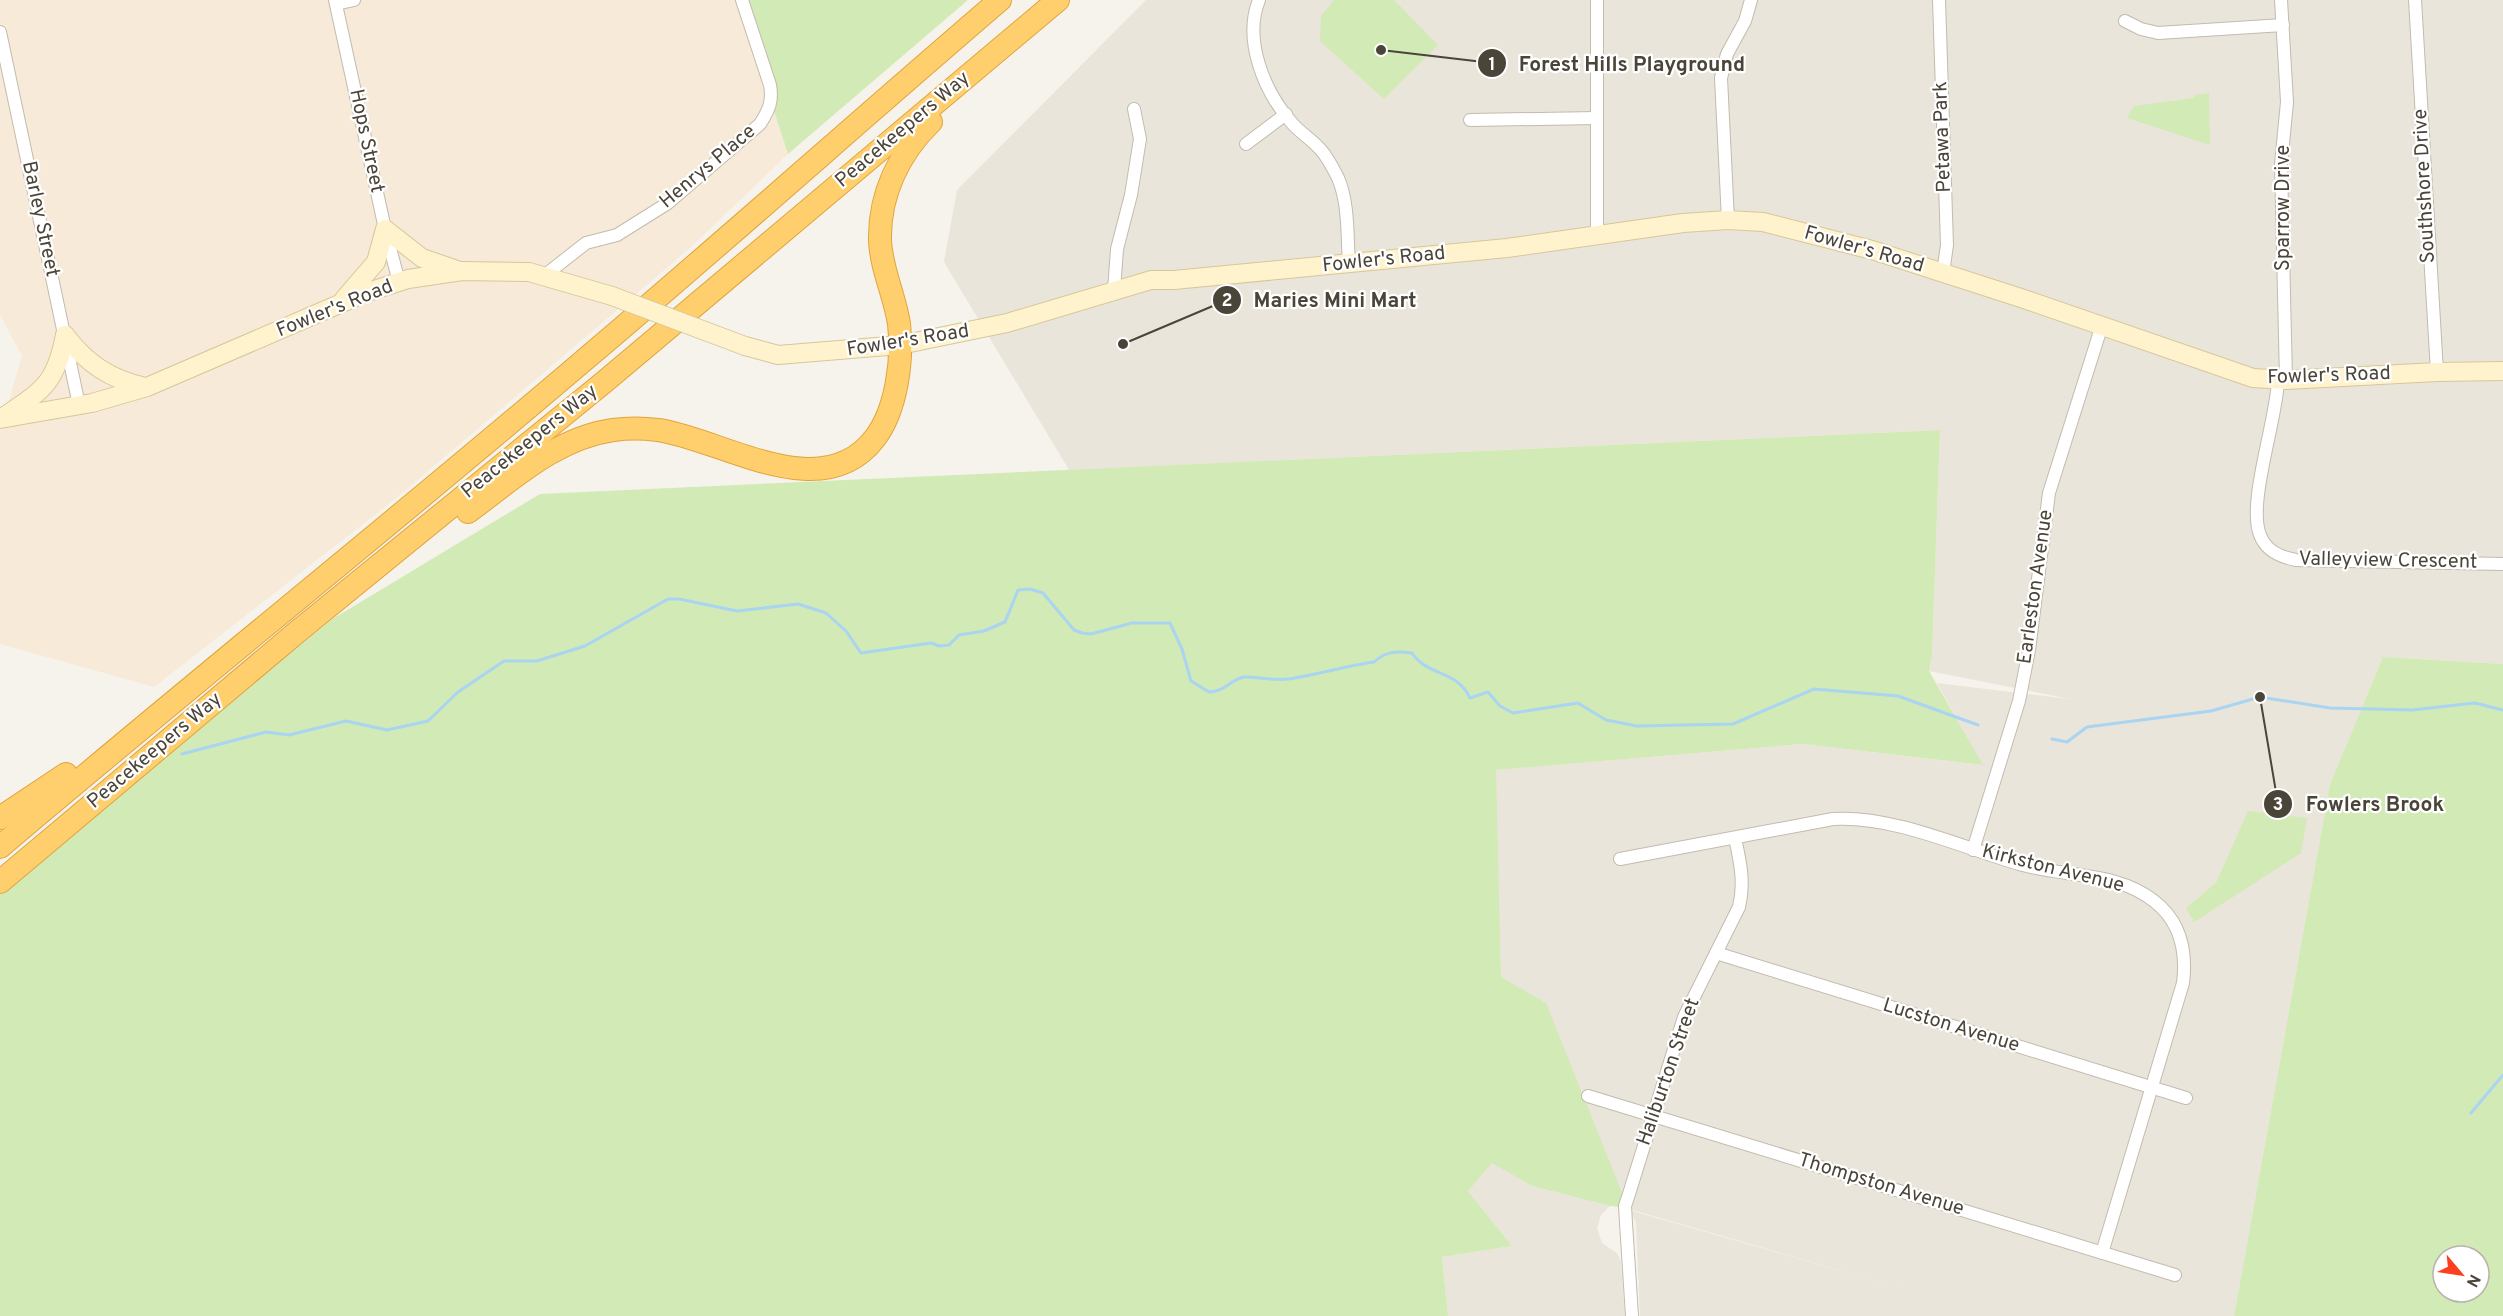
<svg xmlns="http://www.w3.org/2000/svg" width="2503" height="1316" font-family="Overpass,sans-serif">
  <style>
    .residential { fill: #eae5da }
    .commercial { fill: #f7ead8 }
    .green { fill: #d2eab5; fill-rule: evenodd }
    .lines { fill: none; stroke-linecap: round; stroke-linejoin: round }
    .stream { stroke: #a9d4f2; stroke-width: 3 }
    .street-casing { stroke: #c2bbae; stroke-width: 14 }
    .secondary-casing { stroke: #d6c79b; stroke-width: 20 }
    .highway-casing { stroke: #e0a43c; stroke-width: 24 }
    .street { stroke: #fff; stroke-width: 12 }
    .secondary { stroke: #fff3cd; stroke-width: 18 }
    .highway { stroke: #ffcf6e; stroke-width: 22 }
    .secondary-bridge-casing { stroke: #d6c79b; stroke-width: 20; stroke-linecap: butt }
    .secondary-bridge { stroke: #fff3cd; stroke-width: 18 }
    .labels { text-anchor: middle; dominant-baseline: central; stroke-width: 4.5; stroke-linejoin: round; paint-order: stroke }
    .street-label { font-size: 20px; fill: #4b4439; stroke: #fff }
    .leader { fill: none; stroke: #4b4439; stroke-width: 2 }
    .callout-dot { fill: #4b4439; stroke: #fff; stroke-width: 2 }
    .mark-label { font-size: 18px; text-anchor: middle; font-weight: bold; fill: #fff }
    .callout-label { font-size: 21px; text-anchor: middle; font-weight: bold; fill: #4b4439; stroke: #fff; stroke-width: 4.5; stroke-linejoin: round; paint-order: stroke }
  </style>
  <rect width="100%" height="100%" fill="#f6f3ec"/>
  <!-- residential -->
  <g class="residential">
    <polygon points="1146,0 2503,0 2503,664 2383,657 2330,784 2234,1316 1640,1316 1636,1222 1629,1210 1901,1288 1622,1207 1546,1004 1501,978 1495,770 1803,744 1982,765 1937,683 2070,699 1929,671 1932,656 1940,430 1069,470 944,262 957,190"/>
    <polygon points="1492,1162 1532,1186 1610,1206 1601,1215 1597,1228 1602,1243 1617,1253 1621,1262 1625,1316 1448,1316 1442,1257 1512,1246 1468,1191"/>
  </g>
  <!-- commercial -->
  <polygon class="commercial" points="0,0 738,0 788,154 690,248 394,500 154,687 0,644 0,431 22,356 0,315"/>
  <!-- green -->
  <g class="green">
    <polygon points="738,0 968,0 788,154"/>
    <polygon points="1334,0 1394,0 1438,45 1384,99 1320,41 1321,16"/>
    <polygon points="2209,93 2210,145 2127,118 2134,106 2194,98 2195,95"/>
    <polygon points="1940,430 1932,656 1929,671 1983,765 1803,744 1496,770 1501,977 1546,1003 1629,1210 1622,1207 1610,1206 1532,1186 1492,1163 1468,1191 1512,1246 1442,1257 1448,1316 0,1316 0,894 157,758 334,618 540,494"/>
    <path d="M 2383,657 L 2503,664 L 2503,1316 L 2234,1316 L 2330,784 ZM 2443,1256 L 2479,1256 L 2479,1292 L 2443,1292 Z"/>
    <polygon points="2248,811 2307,818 2301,853 2194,922 2186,908 2216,883"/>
  </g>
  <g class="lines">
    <!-- stream -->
    <g class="stream">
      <polyline points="2052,739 2067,742 2087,727 2211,711 2260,697 2330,708 2412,710 2475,703 2503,710"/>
      <path d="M 182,754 L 266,732 L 289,735 L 346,721 L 387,730 L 428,721 L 458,692 L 504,661 L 537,661 L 585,646 L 668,599 L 679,599 L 737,611 L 798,604 L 826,613 L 846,631 L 861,653 L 931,643 L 939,646 L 949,645 L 959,635 L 984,631 L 1005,622 L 1018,590 L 1030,589 L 1043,593 L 1074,630 L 1082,633 L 1091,634 L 1132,623 L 1170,623 L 1182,649 L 1191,681 L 1209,692 C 1226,692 1232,677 1246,677 C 1260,677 1273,681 1288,679 C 1317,675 1345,666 1374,662 C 1386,651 1396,651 1412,653 C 1428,677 1456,669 1470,698 L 1488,692 L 1500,706 L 1513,713 L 1578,703 L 1606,720 L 1637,726 L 1733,724 L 1814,689 L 1898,696 L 1978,725"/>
      <polyline points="2471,1113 2503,1075"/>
    </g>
    <!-- street casing -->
    <g class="street-casing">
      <g id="street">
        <polyline points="335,0 385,229 399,282"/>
        <path d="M 1259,0 C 1243,40 1264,91 1291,122 C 1299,132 1310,138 1318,147 C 1326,154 1333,168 1338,178 C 1349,203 1347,236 1349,264"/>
        <polyline points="1597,0 1597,234"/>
        <polyline points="1939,0 1947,245 1943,273"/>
        <polyline points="2281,0 2287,102 2281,164 2286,380"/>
        <polyline points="2415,0 2437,372"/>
        <polyline points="336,4 354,0"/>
        <polyline points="2125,21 2141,29 2158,33 2283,25"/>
        <polyline points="0,32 79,405"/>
        <polyline points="1470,120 1597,118"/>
        <polyline points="1246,144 1286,114"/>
        <polyline points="1728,220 1721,78 1727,54 1745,21 1751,0"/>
        <path d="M 544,276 L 586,243 L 617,235 L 668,203 L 760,124 C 769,110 773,101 770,85 L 742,0"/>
        <polyline points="1114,290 1117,249 1131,195 1140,139 1134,109"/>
        <path d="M 2278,380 C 2277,419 2247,503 2260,535 C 2266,551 2280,557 2296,560 L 2503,564"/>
        <polyline points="1973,850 2019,701 2029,650 2049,493 2102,325"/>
        <path d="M 1620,859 L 1833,819 C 1894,815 1965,849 2023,865 C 2066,877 2118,872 2154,901 C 2180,921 2187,951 2183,983 L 2102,1253"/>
        <polyline points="1716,953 2186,1098"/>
        <polyline points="1588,1096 2175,1275"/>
        <path d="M 1632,1316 L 1626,1223 L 1625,1206 L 1629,1194 L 1684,1017 L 1739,907 C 1745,883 1740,861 1735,838"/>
      </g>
    </g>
    <!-- secondary casing -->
    <g class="secondary-casing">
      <g id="secondary">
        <polyline points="344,299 376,262 385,229 422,258 457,270"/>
        <polyline points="705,331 745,346 778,355 900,345 1007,323 1151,280 1174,280 1507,248 1683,223 1728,220 1763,222 1872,250 2024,299 2253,378 2286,380 2437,372 2503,371"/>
        <path d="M 65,335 C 87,364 110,379 145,387"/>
        <path d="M 5,416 C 43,390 56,383 65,335"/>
        <polyline points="0,419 92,403 147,387 365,293 408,279 462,271 529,272 612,296"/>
      </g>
    </g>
    <!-- highway casing -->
    <g class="highway-casing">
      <g id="highway">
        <path d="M 468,512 C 512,480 556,438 613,430 C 627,428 643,428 658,430 C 722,439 822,508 875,438 C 897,409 903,359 899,324 C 895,296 881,269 880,240 C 879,195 899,153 931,122"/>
        <polyline points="0,818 66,774"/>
        <path d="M 0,847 C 193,683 390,526 582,362 C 723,243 860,120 1000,0"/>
        <polyline points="0,882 297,632 603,383 1058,0"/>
      </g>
    </g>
    <!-- street -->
    <use href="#street" class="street"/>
    <!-- secondary -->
    <use href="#secondary" class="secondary"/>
    <!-- highway -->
    <use href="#highway" class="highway"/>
    <!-- secondary-bridge casing -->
    <g class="secondary-bridge-casing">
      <polyline id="secondary-bridge" points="612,296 705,331"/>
    </g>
    <!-- secondary-bridge -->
    <use href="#secondary-bridge" class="secondary-bridge"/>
  </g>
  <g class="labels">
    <!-- street labels -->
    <g class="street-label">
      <text transform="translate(903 130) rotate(-40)">Peacekeepers Way</text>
      <text transform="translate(1943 137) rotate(-92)">Petawa Park</text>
      <text transform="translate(366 141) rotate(78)">Hops Street</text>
      <text transform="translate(708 167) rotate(-40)">Henrys Place</text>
      <text transform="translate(2425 186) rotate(-93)">Southshore Drive</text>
      <text transform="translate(2284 208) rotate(-90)">Sparrow Drive</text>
      <text transform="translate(40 219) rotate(78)">Barley Street</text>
      <text transform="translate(1864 250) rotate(16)">Fowler's Road</text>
      <text transform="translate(1384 260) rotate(-6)">Fowler's Road</text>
      <text transform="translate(335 309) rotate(-22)">Fowler's Road</text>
      <text transform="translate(908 341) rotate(-9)">Fowler's Road</text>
      <text transform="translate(2329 376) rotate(-2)">Fowler's Road</text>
      <text transform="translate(530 442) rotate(-39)">Peacekeepers Way</text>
      <text transform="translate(2388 561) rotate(1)">Valleyview Crescent</text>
      <text transform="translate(2036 587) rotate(-82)">Earleston Avenue</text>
      <text transform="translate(155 751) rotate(-40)">Peacekeepers Way</text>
      <text transform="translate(2053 869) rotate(14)">Kirkston Avenue</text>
      <text transform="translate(1951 1026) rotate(17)">Lucston Avenue</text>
      <text transform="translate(1669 1072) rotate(-71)">Haliburton Street</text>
      <text transform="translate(1881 1185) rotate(17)">Thompston Avenue</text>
    </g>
  </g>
  <!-- callouts -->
  <path class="leader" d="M1381 50L1492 63M1123 344L1227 300M2260 697L2278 804"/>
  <g class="callout-dot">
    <circle cx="1381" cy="50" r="6"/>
    <circle cx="1123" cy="344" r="6"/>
    <circle cx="2260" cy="697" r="6"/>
    <circle cx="1492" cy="63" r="15"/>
    <circle cx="1227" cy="300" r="15"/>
    <circle cx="2278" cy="804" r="15"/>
  </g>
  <g class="mark-label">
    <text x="1492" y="70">1</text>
    <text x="1227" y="306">2</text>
    <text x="2278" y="810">3</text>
  </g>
  <g class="callout-label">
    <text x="1632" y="71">Forest Hills Playground</text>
    <text x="1335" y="307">Maries Mini Mart</text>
    <text x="2375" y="811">Fowlers Brook</text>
  </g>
  <!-- north arrow -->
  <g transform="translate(2461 1274) rotate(119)"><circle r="28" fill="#ffffff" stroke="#b7b4b0" stroke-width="1.5"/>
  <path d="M0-4.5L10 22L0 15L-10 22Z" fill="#fc3f1d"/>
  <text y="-9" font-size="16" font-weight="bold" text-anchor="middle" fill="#4b4439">N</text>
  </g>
</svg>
